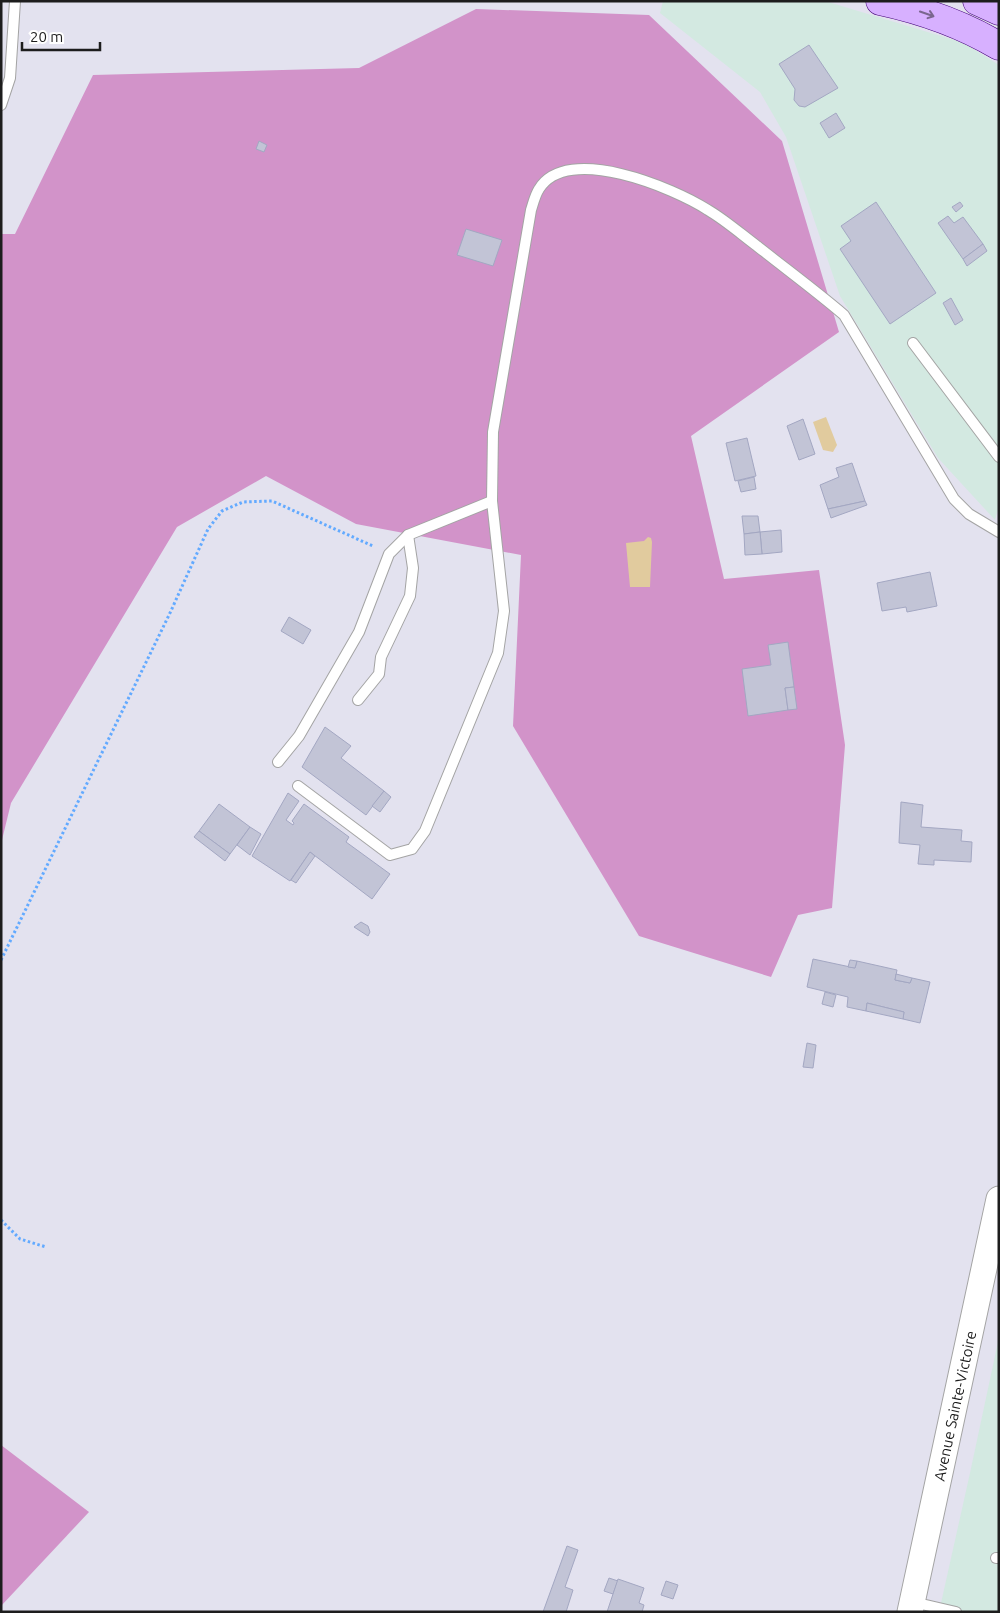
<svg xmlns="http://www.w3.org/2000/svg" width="1000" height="1613" font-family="Ubuntu,sans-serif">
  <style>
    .industrial { fill: #d3e9e1 }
    .forest { fill: #d293c9 }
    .water { fill: #e1cb9e }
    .building { fill: #c2c4d6; stroke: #a3a7c2 }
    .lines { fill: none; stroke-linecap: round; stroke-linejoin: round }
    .service-casing { stroke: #a4a4a4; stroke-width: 12 }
    .tertiary-casing { stroke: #a4a4a4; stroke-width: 27 }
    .secondary-casing { stroke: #420078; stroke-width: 29 }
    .path { stroke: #63aaff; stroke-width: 3; stroke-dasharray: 2.5 2.5; stroke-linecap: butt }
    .service { stroke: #fff; stroke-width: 10 }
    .tertiary { stroke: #fff; stroke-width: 25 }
    .secondary { stroke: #d7b0ff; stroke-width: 28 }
    .oneway { stroke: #7a668e }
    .labels { text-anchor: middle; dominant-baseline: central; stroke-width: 5; stroke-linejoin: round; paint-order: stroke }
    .street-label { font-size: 15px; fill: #1d1d1d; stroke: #fff }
  </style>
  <rect width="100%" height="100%" fill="#e3e2ef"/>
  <!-- industrial -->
  <g class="industrial">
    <polygon points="663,1 825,1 964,43 999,65 999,506 995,520 938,458 840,296 786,137 760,92 660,13"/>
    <polygon points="999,1337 999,1612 939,1612 970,1473"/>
  </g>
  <!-- forest -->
  <g class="forest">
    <polygon points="476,9 649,15 782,141 839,332 691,436 724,579 819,570 845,745 832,908 798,915 771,977 639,936 513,726 521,555 356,524 266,476 177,527 11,803 1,844 1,234 15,234 93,75 359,68"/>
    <polygon points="1,1445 89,1512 1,1606"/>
  </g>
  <!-- water -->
  <g class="water">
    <polygon points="826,417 837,445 833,452 823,450 813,422"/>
    <polygon points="648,537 651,538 652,542 650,587 630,587 626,543 644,541"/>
  </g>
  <!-- building -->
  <g class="building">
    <polygon points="809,45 838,88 805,107 799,106 794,100 795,89 779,64"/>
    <polygon points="836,113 845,128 829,138 820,123"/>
    <polygon points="259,141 267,145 264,152 256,149"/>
    <polygon points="876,202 936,293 890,324 840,249 851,241 841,226"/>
    <polygon points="960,202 963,206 956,212 952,207"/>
    <polygon points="948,216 954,223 963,217 983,244 963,259 938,223"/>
    <polygon points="466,229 502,240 493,266 457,255"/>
    <polygon points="983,244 987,251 967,266 963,259"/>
    <polygon points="951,298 963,320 955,325 943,303"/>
    <polygon points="803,419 815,454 799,460 787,426"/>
    <polygon points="747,438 756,476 735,481 726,443"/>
    <polygon points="852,463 865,501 828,509 820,485 839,477 836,468"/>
    <polygon points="754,477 756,489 741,492 738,481"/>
    <polygon points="865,501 867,505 831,518 828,509"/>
    <polygon points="742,516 758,516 760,532 744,534"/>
    <polygon points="781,530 782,552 762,554 760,532"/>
    <polygon points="760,532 762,554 745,555 744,534"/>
    <polygon points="930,572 937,606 907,612 906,607 882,611 877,583"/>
    <polygon points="289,617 311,630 303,644 281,631"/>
    <polygon points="788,642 794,687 785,688 788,710 748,716 742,669 771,665 768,645"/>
    <polygon points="794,687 797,709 788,710 785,688"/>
    <polygon points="325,727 351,746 341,758 384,791 366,815 302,767"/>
    <polygon points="384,791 391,797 380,812 372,806"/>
    <polygon points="288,793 299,801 286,820 293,825 294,823 292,821 304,804 349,837 346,842 390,874 372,899 310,852 290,881 252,856"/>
    <polygon points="901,802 923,805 921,827 962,830 961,841 972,842 971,862 934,860 934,865 918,864 920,845 899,843"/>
    <polygon points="219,804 250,827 230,854 199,831"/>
    <polygon points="250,827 261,834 250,855 237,845"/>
    <polygon points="199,831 230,854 225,861 194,837"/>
    <polygon points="310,852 315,856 296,883 291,880"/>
    <polygon points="361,922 368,926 370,932 368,936 354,927"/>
    <polygon points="813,959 855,968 857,961 897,970 895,980 910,983 912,978 930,982 920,1023 903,1019 904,1012 867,1003 866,1011 847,1007 848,997 807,987"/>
    <polygon points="850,960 857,961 855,968 848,967"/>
    <polygon points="896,974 912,978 910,983 895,980"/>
    <polygon points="825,992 836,995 833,1007 822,1004"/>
    <polygon points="867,1003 904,1012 903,1019 866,1011"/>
    <polygon points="807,1043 816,1045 813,1068 803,1067"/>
    <polygon points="567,1546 578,1550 565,1587 573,1590 566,1612 543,1612"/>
    <polygon points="609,1578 618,1581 613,1594 604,1591"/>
    <polygon points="618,1579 644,1588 639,1603 644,1605 642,1612 607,1612"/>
    <polygon points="666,1581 678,1585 673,1599 661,1595"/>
  </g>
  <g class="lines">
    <!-- service casing -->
    <g class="service-casing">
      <g id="service">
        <polyline points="1,105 10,78 15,1"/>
        <polyline points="913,343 999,457"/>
        <polyline points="358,700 379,674 381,657 410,596 413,568 408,535"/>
        <polyline points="278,762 299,736 359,632 389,554 408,535 492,501"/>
        <path d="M 298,786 L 390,855 L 412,849 L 425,831 L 498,653 L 504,611 L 492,501 L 493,432 L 531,210 C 533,204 535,195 539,189 C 567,143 674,188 708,210 C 725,220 741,234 757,246 C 786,269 816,291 844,315 L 954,499 L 969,514 L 999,532"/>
        <polyline points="996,1558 999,1558"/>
        <polyline points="913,1602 956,1612"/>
      </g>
    </g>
    <!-- tertiary casing -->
    <g class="tertiary-casing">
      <g id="tertiary">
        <path id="s1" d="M 910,1612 L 999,1199"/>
      </g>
    </g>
    <!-- secondary casing -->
    <g class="secondary-casing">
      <g id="secondary">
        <path d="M 880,1 C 922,10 962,24 999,46"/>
        <polyline points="977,1 999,11"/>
      </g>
    </g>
    <!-- path -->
    <g class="path">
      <polyline points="1,960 170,613 208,529 222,511 243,502 272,501 373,546"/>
      <polyline points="1,1220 20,1239 46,1247"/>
    </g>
    <!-- service -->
    <use href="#service" class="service"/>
    <!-- tertiary -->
    <use href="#tertiary" class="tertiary"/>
    <!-- secondary -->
    <use href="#secondary" class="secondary"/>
  </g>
  <!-- one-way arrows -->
  <defs><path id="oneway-shaft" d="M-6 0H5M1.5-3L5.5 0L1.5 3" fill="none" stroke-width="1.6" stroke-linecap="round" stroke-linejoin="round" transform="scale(1.25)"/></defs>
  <use class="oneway" href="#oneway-shaft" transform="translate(927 14) rotate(19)"/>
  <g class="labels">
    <!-- street labels -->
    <g class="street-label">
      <text stroke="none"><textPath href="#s1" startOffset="211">Avenue Sainte-Victoire</textPath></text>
    </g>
  </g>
  <!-- border -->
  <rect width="1000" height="1613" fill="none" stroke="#1d1d1d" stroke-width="5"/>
  <!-- scale -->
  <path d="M22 42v8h78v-8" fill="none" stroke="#1d1d1d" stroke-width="2.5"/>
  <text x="30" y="42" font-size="15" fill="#1d1d1d" stroke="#ffffff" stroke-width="4" paint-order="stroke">20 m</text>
</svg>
